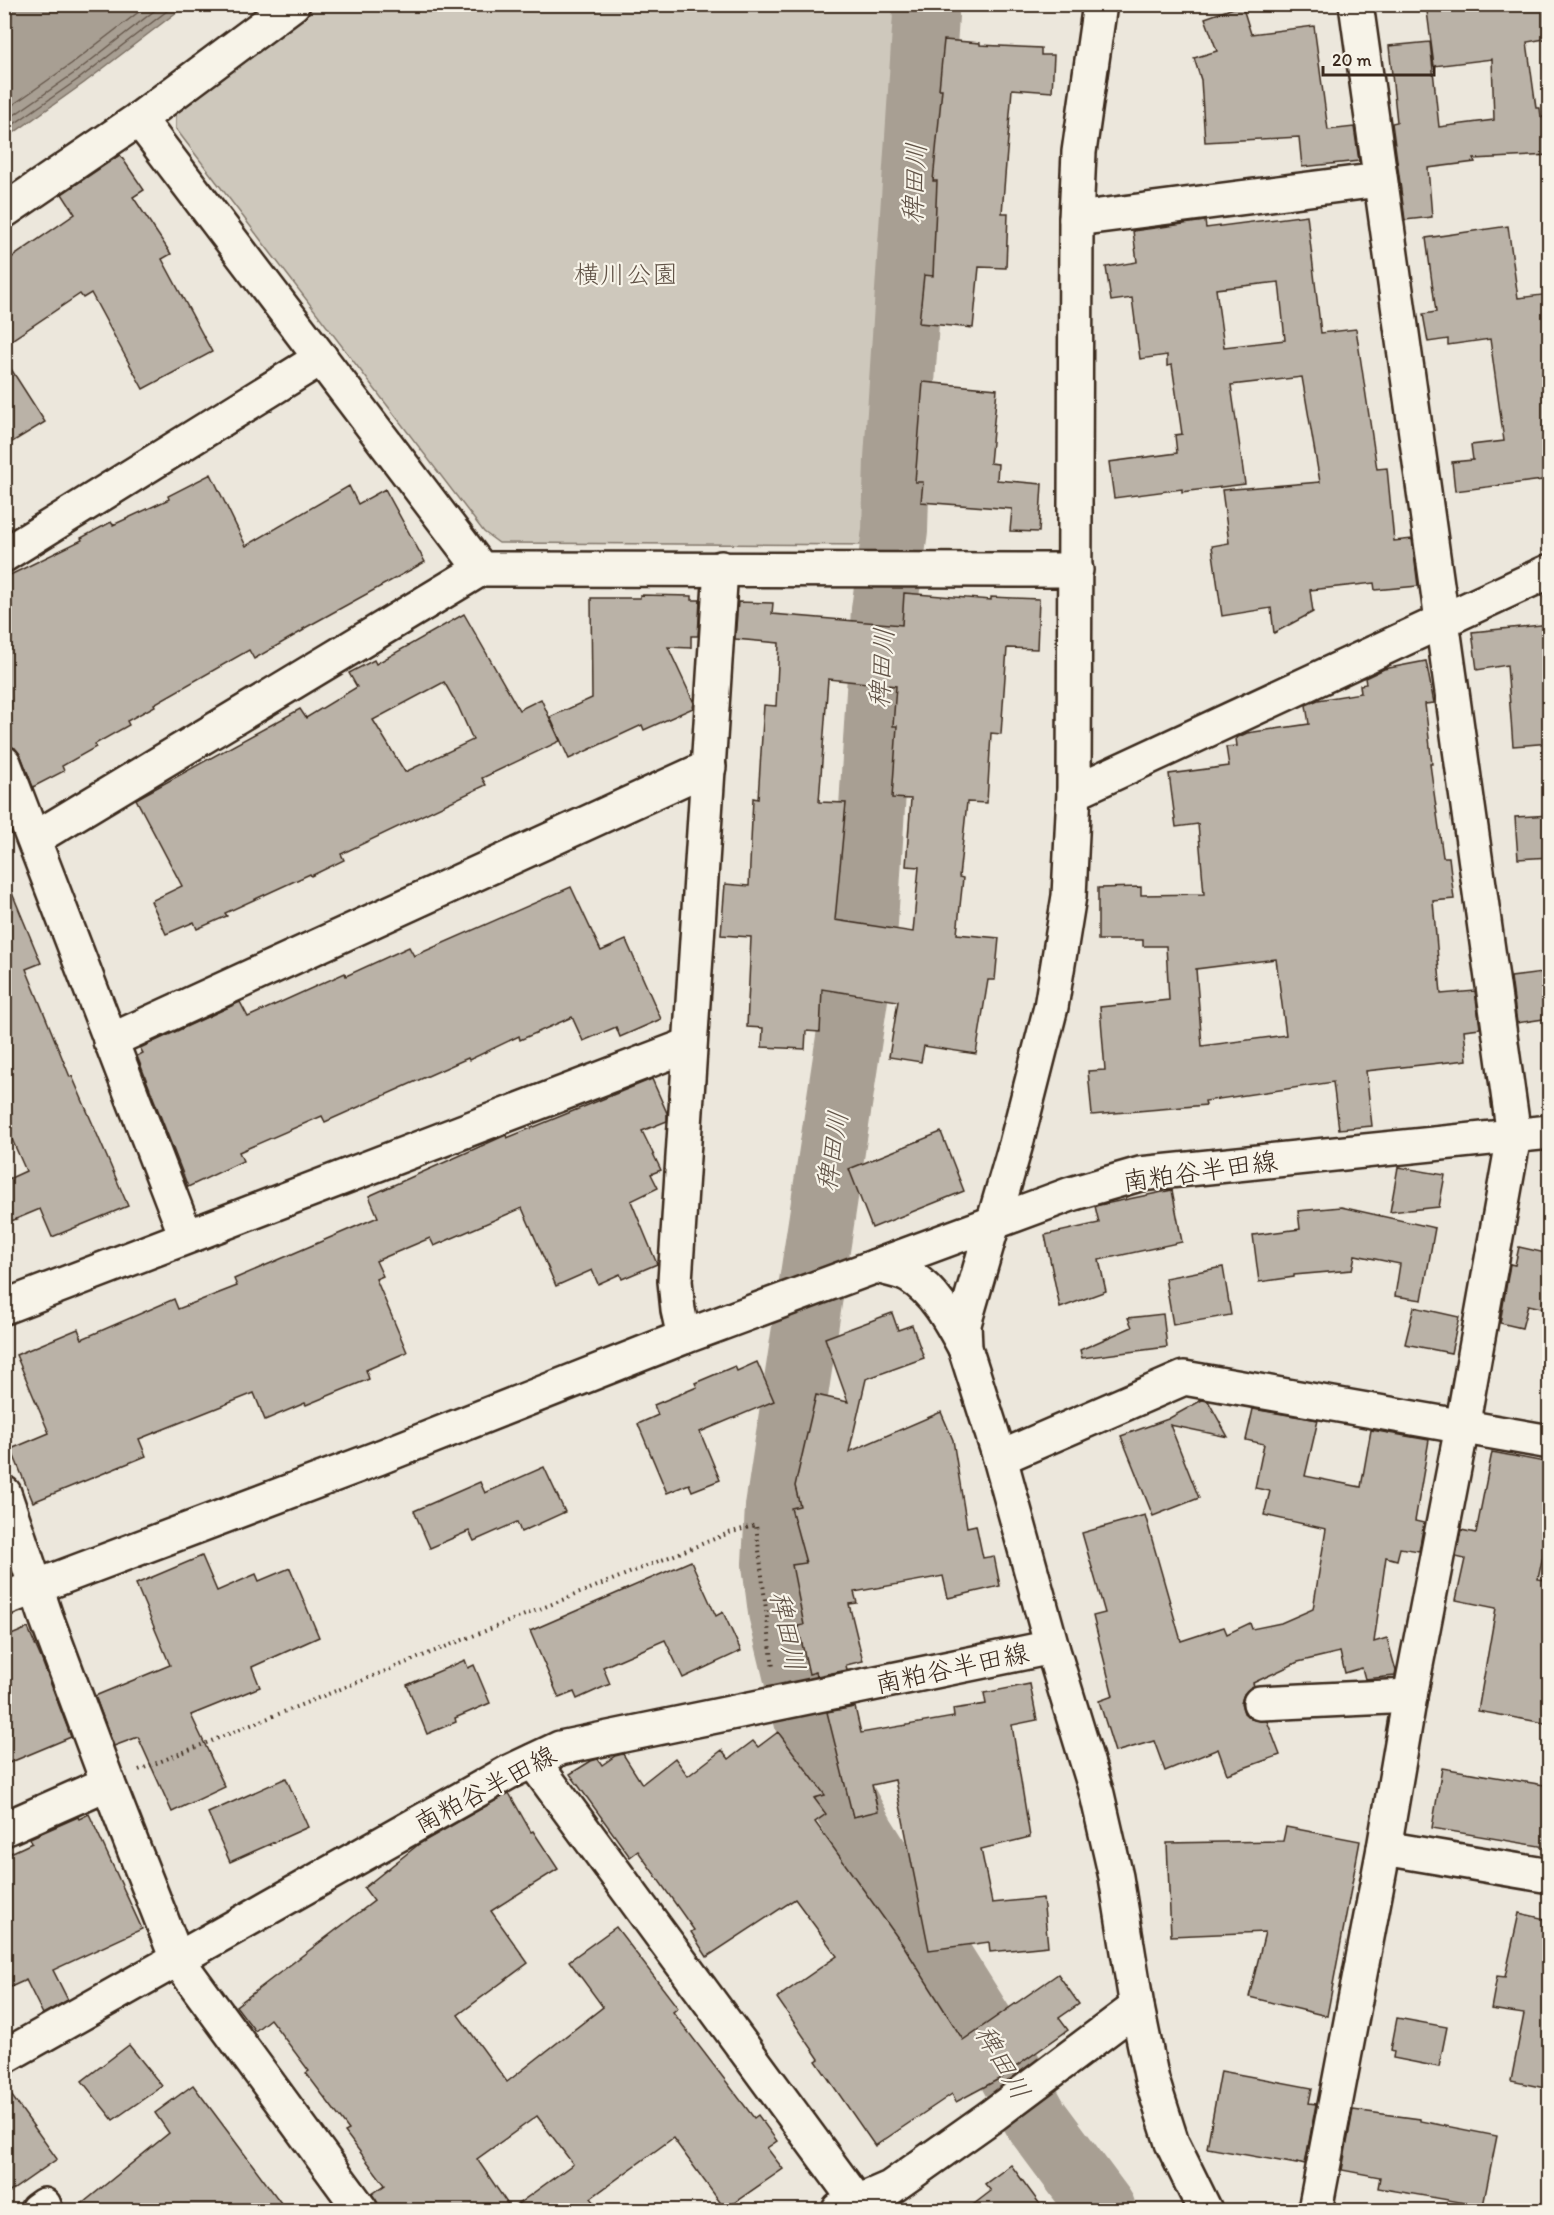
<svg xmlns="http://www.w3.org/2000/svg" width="1554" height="2215" font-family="Itim,'Klee One',sans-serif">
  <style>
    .green { fill: #cec8bc; stroke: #84796d; stroke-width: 1.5 }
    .water { fill: #a89f93; stroke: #7c7064; stroke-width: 1.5 }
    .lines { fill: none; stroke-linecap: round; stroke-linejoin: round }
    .shore { stroke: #67594d; stroke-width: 1.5 }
    .river { stroke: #a89f93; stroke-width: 66 }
    .building { fill: #bab2a7; stroke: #3b2a1e; stroke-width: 1.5; fill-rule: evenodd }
    .street-casing { stroke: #3b2a1e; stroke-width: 38 }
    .secondary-casing { stroke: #3b2a1e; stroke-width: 38 }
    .path { stroke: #3b2a1e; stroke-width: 4; stroke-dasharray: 1.5 4.5; stroke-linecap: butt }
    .street { stroke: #f7f3e8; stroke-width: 33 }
    .secondary { stroke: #f7f3e8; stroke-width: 33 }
    .labels { text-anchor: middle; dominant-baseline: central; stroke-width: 4.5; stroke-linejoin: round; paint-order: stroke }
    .park-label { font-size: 26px; fill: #605246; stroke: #f7f3e8 }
    .street-label { font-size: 26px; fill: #3b2a1e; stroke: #f7f3e8 }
    .water-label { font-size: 27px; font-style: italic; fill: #615347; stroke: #f7f3e8 }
  </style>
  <rect width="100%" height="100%" fill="#ece7dc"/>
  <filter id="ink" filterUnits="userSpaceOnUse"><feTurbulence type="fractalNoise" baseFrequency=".0167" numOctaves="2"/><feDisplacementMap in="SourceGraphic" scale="12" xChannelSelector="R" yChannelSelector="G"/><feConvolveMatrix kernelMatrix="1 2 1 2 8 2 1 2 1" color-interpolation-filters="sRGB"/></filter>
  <g filter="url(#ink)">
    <!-- green -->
    <polygon class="green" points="316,5 905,5 912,90 897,238 883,545 499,543 484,532 176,129 176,107"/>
    <!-- water -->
    <polygon class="water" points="5,4 186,4 186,5 84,83 5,139"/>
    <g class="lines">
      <!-- shore -->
      <g class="shore">
        <polyline points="4,111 71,64 149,4"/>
        <polyline points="4,122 76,72 163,4"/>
        <polyline points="4,131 80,78 176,4"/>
      </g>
      <!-- river -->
      <polyline class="river" points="924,4 926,15 897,459 895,531 884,610 864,939 778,1507 775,1564 781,1612 809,1728 834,1783 863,1836 1005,2062 1037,2121 1103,2210"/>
    </g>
    <!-- building -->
    <g class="building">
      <polygon points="1476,4 1550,4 1550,38 1527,42 1536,108 1540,108 1541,117 1550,117 1550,155 1474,159 1475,162 1428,168 1432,217 1405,220 1392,123 1397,122 1389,46 1430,42 1439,127 1494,120 1492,59 1434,66 1427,11"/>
      <polygon points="1242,5 1251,34 1314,26 1328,130 1354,127 1359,161 1302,167 1299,137 1205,142 1201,80 1194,58 1217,51 1205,18"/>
      <polygon points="944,40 980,43 980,45 1041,48 1041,55 1054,55 1052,92 1012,89 1002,213 1008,213 1006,268 979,267 973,328 919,323 924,275 933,276 937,181 933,181 942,89 939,89"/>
      <polygon points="120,155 144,190 133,197 171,254 162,259 212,352 143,389 91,293 83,298 80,294 4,345 4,263 75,214 62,194"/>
      <path d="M 1307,215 L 1321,333 L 1356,329 L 1377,469 L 1387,468 L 1394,541 L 1412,539 L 1418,586 L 1375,590 L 1374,583 L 1310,590 L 1313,612 L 1274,633 L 1271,608 L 1222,616 L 1212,546 L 1229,543 L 1222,490 L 1320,482 L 1302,377 L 1231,385 L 1245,484 L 1182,492 L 1182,489 L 1114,498 L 1109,462 L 1177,453 L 1175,435 L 1182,434 L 1172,365 L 1167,366 L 1167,355 L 1140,359 L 1132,298 L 1111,301 L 1106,267 L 1137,262 L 1133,231 L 1205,221 L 1206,228 ZM 1279,282 L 1285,340 L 1224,347 L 1216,289 Z"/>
      <polygon points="1508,226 1518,298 1550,294 1550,479 1455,491 1452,462 1473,460 1471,445 1504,441 1490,339 1448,345 1448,339 1428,342 1423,314 1436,312 1426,238"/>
      <polygon points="4,358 45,422 4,447"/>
      <polygon points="923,382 997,389 990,463 998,464 997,480 1042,484 1039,532 1010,531 1012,509 921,502 923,482 915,482"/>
      <polygon points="211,474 246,546 349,486 358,504 385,489 425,562 303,629 304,630 254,659 249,650 154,704 155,706 127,721 129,725 95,744 96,747 62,766 64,771 33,787 21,756 15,748 4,745 4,578 82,540 81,538 111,522 113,525 169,499 168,496"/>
      <path d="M 904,593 L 991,600 L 991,597 L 1039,599 L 1037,649 L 1007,648 L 1001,734 L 991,733 L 987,803 L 967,802 L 959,877 L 963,878 L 957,934 L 999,938 L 995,980 L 988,980 L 976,1054 L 924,1046 L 921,1062 L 889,1057 L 898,1001 L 822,989 L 820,1032 L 806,1031 L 805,1049 L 762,1047 L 763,1028 L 747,1027 L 751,937 L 721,935 L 725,884 L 749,886 L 753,798 L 758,799 L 764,705 L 776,706 L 779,643 L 735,639 L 738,602 L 773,603 L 772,614 L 902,625 ZM 828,679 L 896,686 L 893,726 L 897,726 L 892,798 L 911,799 L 906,866 L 919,867 L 913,932 L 835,920 L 846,803 L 819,802 Z"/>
      <polygon points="640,595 692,596 692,600 700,600 698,636 691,636 691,648 668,647 694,703 693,708 644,730 642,725 569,759 550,717 592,698 591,598 640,598"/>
      <path d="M 464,614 L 519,710 L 541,699 L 560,741 L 482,778 L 486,785 L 341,854 L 344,860 L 311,876 L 310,874 L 225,913 L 227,916 L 197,929 L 194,922 L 166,934 L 151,901 L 182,886 L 136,799 L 300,709 L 306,718 L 357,687 L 349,673 L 374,660 L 376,664 ZM 444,682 L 458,706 L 473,740 L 405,772 L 373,720 Z"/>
      <polygon points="1550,624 1550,743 1513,746 1507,665 1477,670 1472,632"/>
      <path d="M 1426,661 L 1434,703 L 1425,704 L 1432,764 L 1430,764 L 1443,857 L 1449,857 L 1454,899 L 1433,901 L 1441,994 L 1475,991 L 1480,1028 L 1464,1030 L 1467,1060 L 1366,1071 L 1372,1126 L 1339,1129 L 1333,1082 L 1205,1101 L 1206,1105 L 1092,1115 L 1088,1071 L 1105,1070 L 1100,1007 L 1169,1000 L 1166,946 L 1143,946 L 1143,940 L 1098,940 L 1098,888 L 1141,887 L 1141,895 L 1204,894 L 1198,824 L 1176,827 L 1169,774 L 1229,766 L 1226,747 L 1237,746 L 1236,738 L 1247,733 L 1309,724 L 1306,705 L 1318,700 L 1361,693 L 1360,685 L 1366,684 L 1365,678 L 1384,669 ZM 1276,959 L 1286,1035 L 1202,1046 L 1196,969 Z"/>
      <polygon points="1550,815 1550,857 1518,859 1515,817"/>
      <polygon points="5,876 41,963 26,969 70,1077 72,1076 128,1206 52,1237 40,1209 4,1224 4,1181 26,1171 4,1121"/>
      <polygon points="571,887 601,951 626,940 661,1019 620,1037 616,1027 583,1041 572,1017 520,1040 519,1036 469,1060 468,1058 325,1122 322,1116 239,1152 243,1161 188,1187 137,1056 143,1053 140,1048 240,1002 248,1017 345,973 346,976 409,947 414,956"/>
      <polygon points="1550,972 1550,1018 1517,1023 1511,977"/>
      <polygon points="652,1079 667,1113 667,1121 642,1131 661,1170 651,1174 658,1188 631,1201 657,1264 622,1279 620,1274 598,1284 592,1270 556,1286 522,1208 434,1246 430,1238 376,1261 383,1276 376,1279 407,1352 366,1370 369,1379 306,1405 305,1403 265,1420 254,1393 139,1439 146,1456 33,1502 11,1449 49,1433 16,1355 78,1329 82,1339 174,1299 178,1309 237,1286 234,1279 378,1217 369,1196 506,1135 507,1138"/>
      <polygon points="941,1132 964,1191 872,1228 849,1169"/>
      <polygon points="1398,1167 1445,1175 1439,1207 1390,1212"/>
      <polygon points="1172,1190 1182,1242 1099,1260 1106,1291 1060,1308 1045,1235 1099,1223 1095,1206"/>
      <polygon points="1341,1207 1435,1228 1422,1300 1395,1296 1400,1264 1355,1255 1352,1270 1294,1275 1294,1277 1259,1282 1253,1235 1300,1229 1298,1211"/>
      <polygon points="1519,1247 1550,1254 1550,1310 1528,1305 1522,1328 1500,1323 1510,1264 1515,1265"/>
      <polygon points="1223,1267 1231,1315 1173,1325 1165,1278"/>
      <polygon points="1414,1307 1459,1317 1451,1353 1405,1344"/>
      <polygon points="892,1313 898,1330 912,1325 924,1358 866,1379 849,1452 941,1412 953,1440 967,1527 976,1525 983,1558 994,1556 1000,1586 948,1598 943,1576 854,1592 857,1603 849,1604 863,1661 846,1665 847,1670 817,1676 816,1672 809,1674 798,1626 804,1625 792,1565 806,1563 791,1508 800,1506 795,1486 816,1395 848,1402 825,1338"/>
      <polygon points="1163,1314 1167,1347 1082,1358 1080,1350 1132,1327 1128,1318"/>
      <polygon points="757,1362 774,1401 700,1432 720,1480 692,1491 689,1484 667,1493 638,1424 658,1415 654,1405 697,1387 695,1383 735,1366 737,1371"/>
      <polygon points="1202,1400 1208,1401 1228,1437 1170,1425 1199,1498 1153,1516 1121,1436 1168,1419"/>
      <polygon points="1253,1409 1318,1420 1305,1476 1361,1487 1371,1430 1429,1440 1415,1521 1424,1523 1419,1551 1400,1548 1397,1560 1386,1557 1374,1642 1387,1638 1396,1671 1395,1676 1365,1679 1362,1668 1345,1673 1340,1652 1298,1662 1253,1683 1254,1686 1244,1694 1241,1703 1244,1713 1251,1719 1267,1721 1280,1755 1227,1774 1218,1749 1165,1771 1154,1741 1115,1752 1099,1701 1113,1696 1093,1616 1105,1613 1082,1533 1145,1515 1181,1641 1224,1627 1227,1634 1250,1623 1252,1629 1281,1623 1313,1609 1326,1529 1264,1515 1270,1491 1255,1488 1264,1444 1246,1440"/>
      <polygon points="1492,1452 1550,1463 1550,1523 1538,1579 1550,1581 1550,1724 1478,1711 1496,1608 1456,1600 1465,1559 1456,1557 1461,1530 1476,1533"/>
      <polygon points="544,1467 565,1512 521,1532 517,1522 474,1541 469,1531 430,1548 414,1511 480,1482 485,1493"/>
      <polygon points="202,1556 217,1591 256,1574 259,1581 290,1568 319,1637 252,1667 260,1687 191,1715 225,1787 172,1812 138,1737 114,1746 95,1696 170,1665 136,1584"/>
      <polygon points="691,1561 716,1616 723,1612 741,1651 683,1678 665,1640 603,1667 610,1684 577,1699 574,1692 559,1698 530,1631"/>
      <polygon points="28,1628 41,1658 71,1737 4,1765 4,1638"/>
      <polygon points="465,1660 468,1668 474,1665 490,1703 455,1718 456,1722 427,1734 407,1685"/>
      <polygon points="1030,1684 1037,1720 1012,1725 1030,1837 981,1849 992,1903 1043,1898 1048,1946 990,1952 989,1942 929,1950 895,1780 872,1785 878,1811 853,1817 827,1712 855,1707 861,1733 954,1717 953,1709 986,1704 984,1693"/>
      <polygon points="778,1732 825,1795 814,1798 826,1814 815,1822 905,1948 963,2040 1058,1974 1079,2004 1059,2018 1068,2030 997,2080 956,2102 952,2094 875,2146 816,2061 819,2059 777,1998 837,1956 795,1899 707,1957 691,1932 694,1930 638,1851 630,1857 570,1774 591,1761 598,1759 602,1765 615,1756 623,1754 642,1784 675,1758 688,1776 722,1750 729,1759 753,1741 758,1747"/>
      <polygon points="1442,1768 1550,1786 1550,1822 1545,1847 1432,1828"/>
      <polygon points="286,1778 308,1827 230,1862 208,1813"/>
      <path d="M 509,1793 L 531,1832 L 533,1831 L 558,1869 L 491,1911 L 528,1963 L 458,2015 L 507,2082 L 603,2007 L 569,1961 L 616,1927 L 678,2008 L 673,2012 L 754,2118 L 758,2115 L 777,2141 L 767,2148 L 783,2169 L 725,2209 L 673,2138 L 591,2198 L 601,2211 L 379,2211 L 372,2194 L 385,2185 L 345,2132 L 349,2130 L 306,2073 L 309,2071 L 270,2019 L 255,2031 L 236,2006 L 374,1901 L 364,1888 L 419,1844 ZM 537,2116 L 573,2164 L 511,2209 L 477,2159 Z"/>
      <polygon points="89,1814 142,1929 53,1970 68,2000 43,2014 26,1980 4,1990 4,1856 32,1843 30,1838 78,1817 79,1819"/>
      <polygon points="1286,1827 1360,1841 1327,2016 1249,1997 1265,1932 1171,1936 1167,1843 1283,1841"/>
      <polygon points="1519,1913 1550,1920 1550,2089 1511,2081 1524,2014 1491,2009 1497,1976 1505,1977"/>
      <polygon points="1397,2018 1447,2027 1439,2067 1393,2058 1394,2051 1391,2050"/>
      <polygon points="129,2045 162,2086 113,2120 82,2081"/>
      <polygon points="1221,2071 1312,2088 1309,2103 1316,2104 1305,2164 1297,2162 1297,2164 1207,2148"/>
      <polygon points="4,2085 57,2159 4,2196"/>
      <polygon points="193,2085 287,2211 73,2211 169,2133 155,2113"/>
      <polygon points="1353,2110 1420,2119 1420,2121 1497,2136 1483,2206 1378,2188 1380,2177 1342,2170"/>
      <polygon points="1011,2165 1045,2211 965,2211 991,2191 985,2184"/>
    </g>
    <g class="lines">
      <!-- street casing -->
      <g class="street-casing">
        <g id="street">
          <polyline points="139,119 481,569"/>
          <polyline points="4,211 139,119 293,4"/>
          <polyline points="1076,219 1379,180"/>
          <polyline points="4,555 321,358"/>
          <polyline points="4,763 186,1236"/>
          <polyline points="1074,792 1550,571"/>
          <polyline points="34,839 481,569 1076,570"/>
          <polyline points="110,1041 709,767"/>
          <path d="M 876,1266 C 887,1269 900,1271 909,1276 C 935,1291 951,1322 965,1348"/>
          <polyline points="4,1307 689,1045"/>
          <polyline points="684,1337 678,1310 675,1281 721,568"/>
          <polyline points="1000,1458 1184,1378 1550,1442"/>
          <polyline points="36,1587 46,1617 108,1783 177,1959 361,2210"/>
          <polyline points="1260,1703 1410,1696"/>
          <polyline points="533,1761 863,2210"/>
          <polyline points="4,1829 108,1783"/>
          <polyline points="1384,1848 1550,1876"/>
          <polyline points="37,2210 44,2205"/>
          <polyline points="839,2210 890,2188 993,2115 1137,2007"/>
          <polyline points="1315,2210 1384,1848 1410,1696 1462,1427 1514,1136 1356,4"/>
        </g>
      </g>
      <!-- secondary casing -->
      <g class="secondary-casing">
        <g id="secondary">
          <polyline points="1100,4 1079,152 1076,219 1074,792 1069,896 1051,1007 1016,1144 964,1324 965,1348 1000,1458 1052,1647 1097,1794 1116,1877 1137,2007 1152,2080 1172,2143 1205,2210"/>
          <polyline points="4,1493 36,1587"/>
          <polyline points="4,1599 378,1458 684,1337 1071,1194 1140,1174 1550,1132"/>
          <polyline points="4,2057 509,1772 560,1748 1052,1647"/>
        </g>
      </g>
      <!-- path -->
      <polyline class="path" points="139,1770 729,1533 756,1525 773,1668"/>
      <!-- street -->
      <use href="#street" class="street"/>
      <!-- secondary -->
      <use href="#secondary" class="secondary"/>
    </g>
  </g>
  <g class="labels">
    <!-- park labels -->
    <g class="park-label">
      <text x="626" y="274">横川公園</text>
    </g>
    <!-- street labels -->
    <g class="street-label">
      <text transform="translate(1200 1171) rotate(-8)">南粕谷半田線</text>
      <text transform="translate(952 1668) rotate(-12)">南粕谷半田線</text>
      <text transform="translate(485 1789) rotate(-28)">南粕谷半田線</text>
    </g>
    <!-- water labels -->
    <g class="water-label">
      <text transform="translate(914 183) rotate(-87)">稗田川</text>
      <text transform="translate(881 668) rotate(-86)">稗田川</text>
      <text transform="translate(832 1151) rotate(-81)">稗田川</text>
      <text transform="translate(788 1631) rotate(78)">稗田川</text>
      <text transform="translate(1003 2062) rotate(60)">稗田川</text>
    </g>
  </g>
  <!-- margin -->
  <rect width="1554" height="2215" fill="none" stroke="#f7f3e8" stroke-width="24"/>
  <rect x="12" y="12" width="1530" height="2191" fill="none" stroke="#3b2a1e" stroke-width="2" filter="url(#ink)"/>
  <!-- scale -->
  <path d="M1323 66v9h111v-9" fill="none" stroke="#3b2a1e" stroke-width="3"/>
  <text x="1332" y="66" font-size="18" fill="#3b2a1e" stroke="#f7f3e8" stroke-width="4.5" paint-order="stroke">20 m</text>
</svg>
